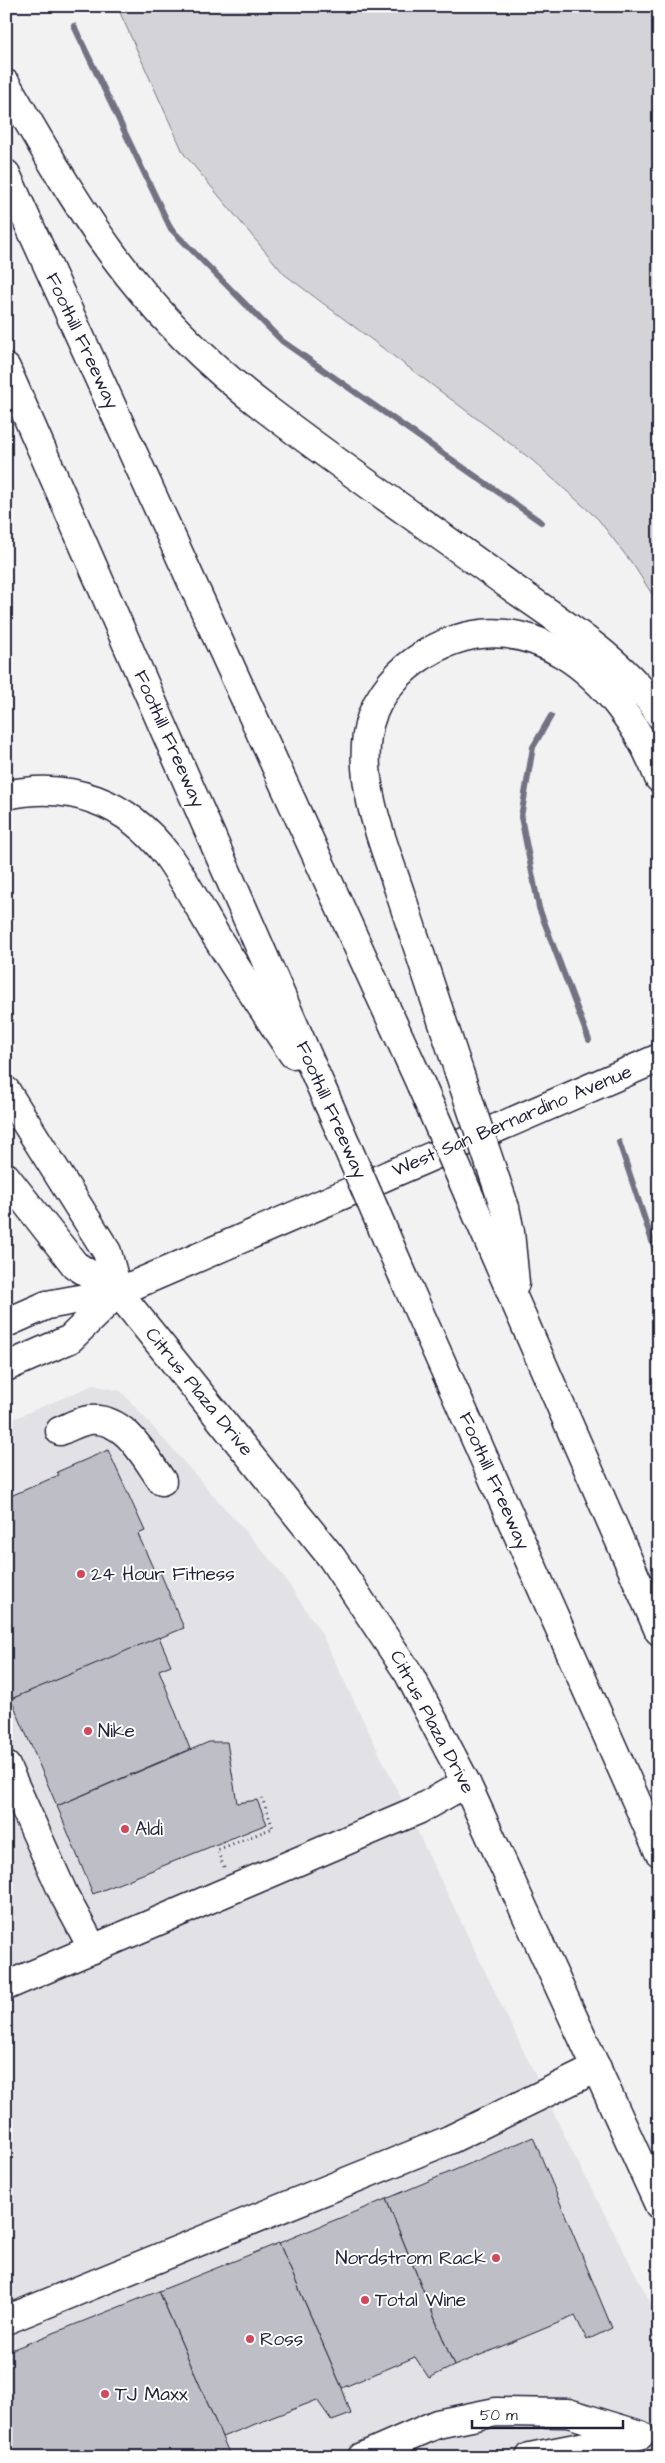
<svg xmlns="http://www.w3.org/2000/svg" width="665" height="2463" font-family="'Architects Daughter',sans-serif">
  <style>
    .built { fill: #e2e2e6 }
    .green { fill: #d3d3d8; stroke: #7a7a8a }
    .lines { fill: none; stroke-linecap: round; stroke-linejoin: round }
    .stream { stroke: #727282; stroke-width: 6 }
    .building { fill: #bebec6; stroke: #22223b }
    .minor-casing { stroke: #22223b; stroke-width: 31 }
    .major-casing { stroke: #22223b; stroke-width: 31 }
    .highway-casing { stroke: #22223b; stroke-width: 31 }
    .path { stroke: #22223b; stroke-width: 3; stroke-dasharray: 1 4; stroke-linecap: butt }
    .minor { stroke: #fff; stroke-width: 28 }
    .major { stroke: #fff; stroke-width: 28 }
    .highway { stroke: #fff; stroke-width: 28 }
    .highway-bridge-casing { stroke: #22223b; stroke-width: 31; stroke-linecap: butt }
    .highway-bridge { stroke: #fff; stroke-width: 28 }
    .poi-dot { fill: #d1495b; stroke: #fff; stroke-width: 2 }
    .labels { text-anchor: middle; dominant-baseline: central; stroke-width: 4; stroke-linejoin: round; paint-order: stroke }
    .street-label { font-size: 19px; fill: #22223b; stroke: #fff }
    .poi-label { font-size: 19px; fill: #22223b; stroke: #fff; text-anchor: start }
  </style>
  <rect width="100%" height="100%" fill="#f2f2f3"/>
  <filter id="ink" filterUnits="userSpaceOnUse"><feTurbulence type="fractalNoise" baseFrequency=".02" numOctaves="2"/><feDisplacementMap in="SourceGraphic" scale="10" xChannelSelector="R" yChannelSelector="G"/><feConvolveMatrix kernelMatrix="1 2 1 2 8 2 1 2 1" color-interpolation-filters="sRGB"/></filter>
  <g filter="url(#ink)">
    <!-- built -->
    <polygon class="built" points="93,1385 121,1391 277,1567 320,1631 574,2155 659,2319 659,2457 6,2457 6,1422"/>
    <!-- green -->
    <polygon class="green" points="117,6 659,6 659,605 634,566 598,519 532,460 284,274 184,154"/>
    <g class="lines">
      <!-- stream -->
      <g class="stream">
        <polyline points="74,26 171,229 282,341 541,522"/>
        <polyline points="551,716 533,747 521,817 539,908 589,1040"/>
        <polyline points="619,1142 659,1262"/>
      </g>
    </g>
    <!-- building -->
    <g class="building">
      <polygon points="108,1450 145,1531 138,1534 156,1575 160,1572 184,1628 11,1699 6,1689 6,1498 59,1475 57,1472"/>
      <polygon points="159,1637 171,1665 159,1670 190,1749 57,1806 11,1699"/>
      <polygon points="209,1742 227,1742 237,1803 257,1800 267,1824 93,1894 57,1806"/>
      <polygon points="533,2137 612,2328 587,2340 575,2316 454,2366 386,2199"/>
      <polygon points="386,2199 454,2366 429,2378 415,2357 342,2388 279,2243"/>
      <polygon points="279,2243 342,2388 351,2414 332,2421 317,2400 222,2437 159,2291"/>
      <polygon points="159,2291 229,2453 219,2457 6,2457 6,2352"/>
    </g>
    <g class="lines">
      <!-- minor casing -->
      <g class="minor-casing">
        <g id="minor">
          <polyline points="118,1292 332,1558 409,1674 466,1783 659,2205"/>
          <path d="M 60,1431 C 69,1427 80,1421 89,1420 C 125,1416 144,1456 162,1481"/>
          <polyline points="6,1766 64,1895 93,1949"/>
          <polyline points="6,1986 418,1810 466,1783"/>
          <polyline points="6,2320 449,2140 597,2068"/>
          <polyline points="362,2457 437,2424 496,2412 568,2413 640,2435"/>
          <polyline points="530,2457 636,2436"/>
        </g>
      </g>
      <!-- major casing -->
      <g class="major-casing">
        <g id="major">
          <polyline points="6,1323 47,1305 118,1292 659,1058"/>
          <polyline points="6,1367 70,1339 118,1292"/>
        </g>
      </g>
      <!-- highway casing -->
      <g class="highway-casing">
        <g id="highway">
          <path d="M 6,84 C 40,141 72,199 111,252 C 154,311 209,366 266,409 C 347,471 431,528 513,588 C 557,619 632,667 659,714"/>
          <polyline points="6,174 421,1085"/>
          <polyline points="6,368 329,1105"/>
          <path d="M 6,795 C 70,781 127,802 167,855 C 185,880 200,909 216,936 C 241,976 267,1015 293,1054"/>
          <path d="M 459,1072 C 440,1015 422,958 403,902 C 386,849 359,791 367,735 C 371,705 392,677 416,660 C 521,586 622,679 659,778"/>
          <polyline points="6,1091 107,1252 118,1292"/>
          <polyline points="6,1177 75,1265 118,1292"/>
          <polyline points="505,1208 510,1232 515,1283"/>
          <polyline points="480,1221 659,1631"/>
          <polyline points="404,1278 659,1852"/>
        </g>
      </g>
      <!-- path -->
      <polyline class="path" points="224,1867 217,1850 273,1828 262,1798"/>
      <!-- minor -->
      <use href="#minor" class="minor"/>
      <!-- major -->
      <use href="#major" class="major"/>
      <!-- highway -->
      <use href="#highway" class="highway"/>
      <!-- highway-bridge casing -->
      <g class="highway-bridge-casing">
        <g id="highway-bridge">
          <polyline points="459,1072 505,1208"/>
          <polyline points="421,1085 480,1221"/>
          <polyline points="329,1105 404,1278"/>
        </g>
      </g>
      <!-- highway-bridge -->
      <use href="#highway-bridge" class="highway-bridge"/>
    </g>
  </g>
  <!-- markers -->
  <g class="poi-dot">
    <circle cx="81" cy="1574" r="5"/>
    <circle cx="88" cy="1731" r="5"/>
    <circle cx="125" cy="1829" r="5"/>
    <circle cx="496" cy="2258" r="5"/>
    <circle cx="365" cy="2300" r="5"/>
    <circle cx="250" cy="2339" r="5"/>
    <circle cx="105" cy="2394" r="5"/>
  </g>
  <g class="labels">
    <!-- street labels -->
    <g class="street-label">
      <text transform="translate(82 341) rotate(65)">Foothill Freeway</text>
      <text transform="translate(169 739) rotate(66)">Foothill Freeway</text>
      <text transform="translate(331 1110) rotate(66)">Foothill Freeway</text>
      <text transform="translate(512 1121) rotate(-23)">West San Bernardino Avenue</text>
      <text transform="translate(199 1392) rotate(51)">Citrus Plaza Drive</text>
      <text transform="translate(494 1481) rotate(66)">Foothill Freeway</text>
      <text transform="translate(432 1722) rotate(62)">Citrus Plaza Drive</text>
    </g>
    <!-- poi labels -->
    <g class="poi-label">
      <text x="91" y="1574">24 Hour Fitness</text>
      <text x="98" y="1731">Nike</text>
      <text x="135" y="1829">Aldi</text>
      <text x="486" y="2258" text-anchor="end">Nordstrom Rack</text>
      <text x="375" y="2300">Total Wine</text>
      <text x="260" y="2339">Ross</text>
      <text x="115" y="2394">TJ Maxx</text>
    </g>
  </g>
  <!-- margin -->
  <rect width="665" height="2463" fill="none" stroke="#fff" stroke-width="25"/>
  <rect x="12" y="12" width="640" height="2438" fill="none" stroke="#22223b" stroke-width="2" filter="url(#ink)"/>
  <!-- scale -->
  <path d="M472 2420v8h151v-8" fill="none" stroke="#22223b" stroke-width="2.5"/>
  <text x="480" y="2420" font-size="15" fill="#22223b" stroke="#ffffff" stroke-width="4" paint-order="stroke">50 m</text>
</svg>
